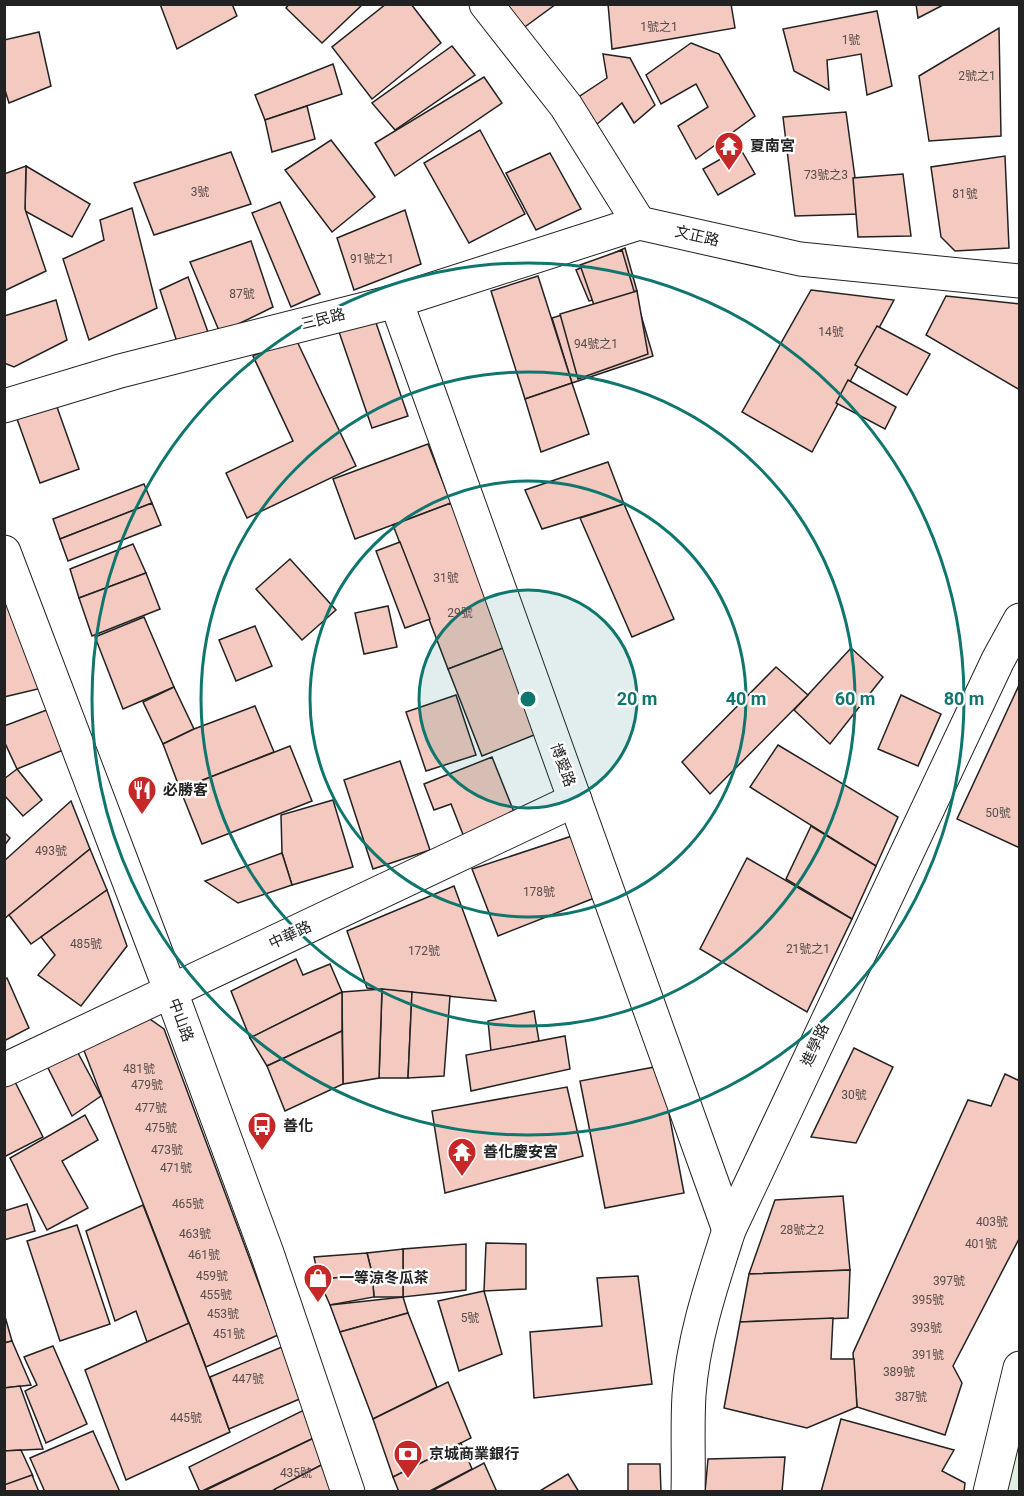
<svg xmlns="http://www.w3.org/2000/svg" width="1024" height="1496" font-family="Roboto,'Noto Sans TC',sans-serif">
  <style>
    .green { fill: #e0efe3; stroke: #6f6f6f; stroke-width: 1.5 }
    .building { fill: #f3c9c0; stroke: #222; stroke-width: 1.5 }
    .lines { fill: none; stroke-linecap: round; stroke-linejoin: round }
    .minor-casing { stroke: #222; stroke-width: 35 }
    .major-casing { stroke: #222; stroke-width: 35 }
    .minor { stroke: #fff; stroke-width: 33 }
    .major { stroke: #fff; stroke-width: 33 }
    .ring { fill: none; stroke: #0f766e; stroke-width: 3 }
    .labels { text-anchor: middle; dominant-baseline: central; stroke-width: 4.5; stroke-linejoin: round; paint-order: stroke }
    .number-label { font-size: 12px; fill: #564c4a }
    .poi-label { font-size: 15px; font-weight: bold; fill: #222; stroke: #fff; text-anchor: start }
    .street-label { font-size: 15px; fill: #222; stroke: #fff }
    .centre { fill: #0f766e; stroke: #fff; stroke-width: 3 }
    .ring-label { font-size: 18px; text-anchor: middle; font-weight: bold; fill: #0f766e; stroke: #fff; stroke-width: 4.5; stroke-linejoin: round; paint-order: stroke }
  </style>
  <rect width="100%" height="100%" fill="#fff"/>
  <!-- green -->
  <polygon class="green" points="1019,1432 1019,1491 1007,1491"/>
  <!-- building -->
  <g class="building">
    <polygon points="160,4 232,4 237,16 177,49"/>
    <polygon points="289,4 363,4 322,43 286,8"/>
    <polygon points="386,4 411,4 441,43 372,99 332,47"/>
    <polygon points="503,4 556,4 522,29"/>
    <polygon points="608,4 731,4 735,28 612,49"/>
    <polygon points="916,4 945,4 918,18"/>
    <polygon points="877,11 892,86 867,95 861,54 827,60 829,90 794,71 783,29"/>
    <polygon points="999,28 1001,136 929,141 919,76"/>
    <polygon points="39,32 51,86 9,103 4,87 4,40"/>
    <polygon points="691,43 719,54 755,116 696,159 678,126 708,107 696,84 661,104 646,75"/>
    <polygon points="452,46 475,75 395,130 372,103"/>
    <polygon points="603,54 630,58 655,105 634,123 622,103 596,125 577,98 607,78"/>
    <polygon points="333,64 342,94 265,120 255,95"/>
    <polygon points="484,77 502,103 395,176 375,143"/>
    <polygon points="307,106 315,139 272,152 265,120"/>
    <polygon points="846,112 860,214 795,216 783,117"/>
    <polygon points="480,130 525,214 469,243 424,163"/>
    <polygon points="331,140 375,197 332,232 285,170"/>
    <polygon points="740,148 755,174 718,195 703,169"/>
    <polygon points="231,152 251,204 154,235 134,183"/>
    <polygon points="550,153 581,209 536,230 506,173"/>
    <polygon points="1005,156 1009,248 955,251 941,237 931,167"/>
    <polygon points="26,166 90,204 72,237 25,211"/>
    <polygon points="26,166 25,209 46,271 4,291 4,174"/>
    <polygon points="903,174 911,236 858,237 853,178"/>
    <polygon points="280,202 320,294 291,307 252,213"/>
    <polygon points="132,208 157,308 89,340 63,259 104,240 100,220"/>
    <polygon points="405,210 421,264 354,290 337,238"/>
    <polygon points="251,241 273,307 220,333 190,262"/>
    <polygon points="625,248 637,291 589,301 576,270"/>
    <polygon points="622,250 653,356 572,383 552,318 594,305 580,265"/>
    <polygon points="538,276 572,383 525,399 491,291"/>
    <polygon points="188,277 208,332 177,342 160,290"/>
    <polygon points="811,290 894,300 812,452 742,412"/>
    <polygon points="637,291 648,354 578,379 560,314"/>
    <polygon points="946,296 1020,304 1020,390 926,335"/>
    <polygon points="56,300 67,340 14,367 4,363 4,316"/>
    <polygon points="374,317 408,416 372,428 338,329"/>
    <polygon points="877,326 930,354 907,395 855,365"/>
    <polygon points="295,337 356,466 247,518 226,473 293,441 253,356"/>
    <polygon points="848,380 896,407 885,429 836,403"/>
    <polygon points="572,383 589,434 541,452 525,399"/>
    <polygon points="57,407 79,469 40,483 17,419"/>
    <polygon points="428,444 451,503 355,539 333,479"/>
    <polygon points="608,462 624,504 542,529 525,490"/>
    <polygon points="144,484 152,503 60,539 53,519"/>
    <polygon points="152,503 161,525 68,561 60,539"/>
    <polygon points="451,503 506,647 448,669 393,525"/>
    <polygon points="624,504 674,619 632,637 580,518"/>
    <polygon points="400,542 430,619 405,628 376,551"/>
    <polygon points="133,544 146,573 79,598 70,569"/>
    <polygon points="290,559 336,610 302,640 256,589"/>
    <polygon points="146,573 160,609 92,636 79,598"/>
    <polygon points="4,594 42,688 4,697"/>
    <polygon points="388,606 397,647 364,654 355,613"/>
    <polygon points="144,617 174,687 123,709 95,637"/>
    <polygon points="255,626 272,666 236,681 219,640"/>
    <polygon points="506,647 539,733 482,756 448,669"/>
    <polygon points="851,648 883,677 830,744 794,710"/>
    <polygon points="776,667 808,695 710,794 682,762"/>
    <polygon points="1020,683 1020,848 957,819"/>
    <polygon points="174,687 194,729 163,744 143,702"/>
    <polygon points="456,695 476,755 426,771 406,712"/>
    <polygon points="901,695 941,714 918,766 878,749"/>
    <polygon points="255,706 274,752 180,789 163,744 194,729"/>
    <polygon points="52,708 68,748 17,769 4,741 4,726"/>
    <polygon points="778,745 898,817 876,866 750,787"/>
    <polygon points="290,746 312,801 202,844 180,789"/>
    <polygon points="492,757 516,817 464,837 451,804 434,810 424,784"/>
    <polygon points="400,761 430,850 373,869 344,780"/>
    <polygon points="17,769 42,800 23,816 4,795 4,779"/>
    <polygon points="333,800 353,867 292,885 282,853 281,815"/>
    <polygon points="71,801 90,849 4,919 4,861"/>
    <polygon points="811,826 876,866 852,919 786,879"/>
    <polygon points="4,832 10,838 4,846"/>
    <polygon points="581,833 602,895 498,936 472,869"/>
    <polygon points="90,849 107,890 31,944 9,915"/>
    <polygon points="282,853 292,885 238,903 205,881"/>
    <polygon points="747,858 852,919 807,1012 700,949"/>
    <polygon points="454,886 496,1001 367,988 347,931"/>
    <polygon points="107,890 127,946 81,1006 38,975 55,955 41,937"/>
    <polygon points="296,959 303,975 330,964 342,992 250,1038 231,991"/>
    <polygon points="7,978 29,1028 4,1041 4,980"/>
    <polygon points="382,989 412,992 408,1078 379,1078"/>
    <polygon points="382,989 379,1078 343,1084 342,992"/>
    <polygon points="342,992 342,1031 267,1066 250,1038"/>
    <polygon points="412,992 450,996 444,1076 408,1078"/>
    <polygon points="137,1010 164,1029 278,1335 206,1367 78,1035"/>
    <polygon points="534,1011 539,1041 491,1051 488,1021"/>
    <polygon points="342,1031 343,1084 285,1111 267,1066"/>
    <polygon points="565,1036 570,1069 471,1091 466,1055"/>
    <polygon points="70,1038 101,1096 72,1116 40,1052"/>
    <polygon points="854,1048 893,1067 856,1143 811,1137"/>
    <polygon points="660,1066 684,1193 605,1208 580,1081"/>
    <polygon points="1005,1074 1020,1081 1020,1237 953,1366 962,1383 945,1435 857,1407 853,1353 968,1100 991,1106"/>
    <polygon points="12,1076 43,1137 4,1157 4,1079"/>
    <polygon points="567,1087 583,1156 445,1193 432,1111"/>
    <polygon points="85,1115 98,1140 62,1161 88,1208 47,1230 10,1158"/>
    <polygon points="843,1196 850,1270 749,1274 775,1200"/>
    <polygon points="27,1204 35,1231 4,1240 4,1211"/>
    <polygon points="143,1205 189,1324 147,1342 136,1311 115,1321 86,1231"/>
    <polygon points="77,1225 110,1324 60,1341 27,1241"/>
    <polygon points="486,1243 526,1244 526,1289 484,1291"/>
    <polygon points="466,1244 466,1290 403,1297 403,1249"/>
    <polygon points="403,1249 403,1297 374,1297 372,1273 367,1253"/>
    <polygon points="367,1253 372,1273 319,1280 314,1257"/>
    <polygon points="850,1270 848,1318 740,1322 749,1274"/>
    <polygon points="372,1273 374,1297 330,1305 319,1280"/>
    <polygon points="638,1276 652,1384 534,1398 530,1332 602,1326 597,1278"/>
    <polygon points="484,1291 502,1354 459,1371 438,1301"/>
    <polygon points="403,1297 408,1313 340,1332 330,1305"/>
    <polygon points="4,1313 12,1341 4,1343"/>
    <polygon points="408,1313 437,1387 373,1419 340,1332"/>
    <polygon points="833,1318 831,1359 854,1359 857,1407 807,1428 724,1408 740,1322"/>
    <polygon points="189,1323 230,1432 126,1480 85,1370"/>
    <polygon points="12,1341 31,1385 4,1388 4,1343"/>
    <polygon points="289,1344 309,1395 229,1429 210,1377"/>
    <polygon points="53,1346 87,1424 46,1443 25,1391 37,1385 24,1357"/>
    <polygon points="448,1382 471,1438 393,1477 373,1419"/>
    <polygon points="20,1386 43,1449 4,1451 4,1388"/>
    <polygon points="306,1409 318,1436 200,1492 189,1467"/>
    <polygon points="841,1419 954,1450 942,1471 965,1483 964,1492 821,1492"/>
    <polygon points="93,1431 120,1492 45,1492 30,1458"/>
    <polygon points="318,1436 329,1461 270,1492 202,1492"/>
    <polygon points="461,1443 472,1469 428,1492 399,1492 393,1477"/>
    <polygon points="21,1450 33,1476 4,1486 4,1451"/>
    <polygon points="785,1457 782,1492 705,1492 708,1459"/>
    <polygon points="329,1461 331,1492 276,1492 275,1489"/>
    <polygon points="484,1463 497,1492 430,1492"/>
    <polygon points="628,1464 660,1464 661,1492 628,1492"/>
    <polygon points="568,1474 579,1492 538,1492"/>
    <polygon points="32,1475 39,1492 4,1492 4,1485"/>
  </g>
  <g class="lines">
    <!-- minor casing -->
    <g class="minor-casing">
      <g id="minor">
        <polyline points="486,4 566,106 639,223"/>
        <polyline points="396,301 729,1230"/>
        <polyline points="4,1070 575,800"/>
        <path d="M 688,1492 C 689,1459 687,1427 689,1395 C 693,1339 712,1283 729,1230 L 998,660 L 1020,620"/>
        <polyline points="990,1492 1020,1368"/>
      </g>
    </g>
    <!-- major casing -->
    <g class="major-casing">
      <g id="major">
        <polyline points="4,406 120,371 396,301 639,223 800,259 1020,281"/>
        <polyline points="4,552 171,992 267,1253 348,1492"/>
      </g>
    </g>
    <!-- minor -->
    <use href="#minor" class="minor"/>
    <!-- major -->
    <use href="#major" class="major"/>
  </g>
  <!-- distance rings -->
  <circle cx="528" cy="699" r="109" fill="#0f766e" fill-opacity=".12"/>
  <g class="ring">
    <circle cx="528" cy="699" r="109"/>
    <circle cx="528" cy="699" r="218"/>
    <circle cx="528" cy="699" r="327"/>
    <circle cx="528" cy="699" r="436"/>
  </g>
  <!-- icons -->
  <defs>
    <g id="temple-pin" transform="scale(1.5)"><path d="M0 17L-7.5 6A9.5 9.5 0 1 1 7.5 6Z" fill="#c62828" stroke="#fff"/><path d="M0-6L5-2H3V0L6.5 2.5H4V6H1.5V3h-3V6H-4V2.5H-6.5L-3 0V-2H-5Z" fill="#fff"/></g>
    <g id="restaurant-pin" transform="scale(1.5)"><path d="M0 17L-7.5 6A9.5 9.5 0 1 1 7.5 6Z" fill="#c62828" stroke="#fff"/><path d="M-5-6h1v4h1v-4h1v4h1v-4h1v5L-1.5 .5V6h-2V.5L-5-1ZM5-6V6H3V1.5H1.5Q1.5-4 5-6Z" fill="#fff"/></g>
    <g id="bus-pin" transform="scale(1.5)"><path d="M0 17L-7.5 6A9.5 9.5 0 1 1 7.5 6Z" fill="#c62828" stroke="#fff"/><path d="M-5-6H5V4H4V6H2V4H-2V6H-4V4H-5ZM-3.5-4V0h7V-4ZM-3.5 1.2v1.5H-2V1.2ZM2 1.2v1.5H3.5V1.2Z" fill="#fff"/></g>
    <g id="shop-pin" transform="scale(1.5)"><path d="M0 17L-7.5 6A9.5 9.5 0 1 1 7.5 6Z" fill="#c62828" stroke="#fff"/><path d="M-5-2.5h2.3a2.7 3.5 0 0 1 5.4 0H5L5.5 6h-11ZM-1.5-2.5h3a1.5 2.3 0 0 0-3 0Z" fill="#fff"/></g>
    <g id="bank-pin" transform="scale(1.5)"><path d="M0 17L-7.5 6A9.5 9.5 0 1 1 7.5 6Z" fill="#c62828" stroke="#fff"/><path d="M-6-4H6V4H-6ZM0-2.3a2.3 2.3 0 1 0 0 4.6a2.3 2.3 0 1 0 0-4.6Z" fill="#fff"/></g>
  </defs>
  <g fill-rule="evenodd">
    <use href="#temple-pin" x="729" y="146"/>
    <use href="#restaurant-pin" x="142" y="790"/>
    <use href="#bus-pin" x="262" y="1126"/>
    <use href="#temple-pin" x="462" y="1152"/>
    <use href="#shop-pin" x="318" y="1278"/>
    <use href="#bank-pin" x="408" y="1454"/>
  </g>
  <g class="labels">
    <!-- number labels -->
    <g class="number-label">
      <text x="659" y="27">1號之1</text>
      <text x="851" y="40">1號</text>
      <text x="977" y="76">2號之1</text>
      <text x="826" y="175">73號之3</text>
      <text x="200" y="192">3號</text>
      <text x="965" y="194">81號</text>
      <text x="372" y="259">91號之1</text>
      <text x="242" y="294">87號</text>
      <text x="831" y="332">14號</text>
      <text x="596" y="344">94號之1</text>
      <text x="446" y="578">31號</text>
      <text x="460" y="613">29號</text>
      <text x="998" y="813">50號</text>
      <text x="51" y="851">493號</text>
      <text x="539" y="892">178號</text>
      <text x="86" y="944">485號</text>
      <text x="808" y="949">21號之1</text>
      <text x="424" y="951">172號</text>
      <text x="139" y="1069">481號</text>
      <text x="147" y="1085">479號</text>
      <text x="854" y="1095">30號</text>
      <text x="151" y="1108">477號</text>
      <text x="161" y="1128">475號</text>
      <text x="167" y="1150">473號</text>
      <text x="176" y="1168">471號</text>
      <text x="188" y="1204">465號</text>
      <text x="992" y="1222">403號</text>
      <text x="802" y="1230">28號之2</text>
      <text x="195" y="1234">463號</text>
      <text x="981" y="1244">401號</text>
      <text x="204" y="1255">461號</text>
      <text x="212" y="1276">459號</text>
      <text x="949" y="1281">397號</text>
      <text x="216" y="1295">455號</text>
      <text x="928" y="1300">395號</text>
      <text x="223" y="1314">453號</text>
      <text x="470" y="1318">5號</text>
      <text x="926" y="1328">393號</text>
      <text x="229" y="1334">451號</text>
      <text x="928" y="1355">391號</text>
      <text x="899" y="1372">389號</text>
      <text x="248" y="1379">447號</text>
      <text x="911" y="1397">387號</text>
      <text x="186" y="1418">445號</text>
      <text x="296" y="1473">435號</text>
    </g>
    <!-- poi labels -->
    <g class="poi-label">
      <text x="750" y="146">夏南宮</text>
      <text x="163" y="790">必勝客</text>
      <text x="283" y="1126">善化</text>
      <text x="483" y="1152">善化慶安宮</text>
      <text x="339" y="1278">一等涼冬瓜茶</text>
      <text x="429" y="1454">京城商業銀行</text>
    </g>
    <!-- street labels -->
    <g class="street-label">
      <text transform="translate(697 236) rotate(13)">文正路</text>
      <text transform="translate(323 319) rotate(-14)">三民路</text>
      <text transform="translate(563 765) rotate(70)">博愛路</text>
      <text transform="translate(290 935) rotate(-25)">中華路</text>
      <text transform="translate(181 1020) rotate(70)">中山路</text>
      <text transform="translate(815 1045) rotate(-65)">進學路</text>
    </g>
  </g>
  <circle cx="528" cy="699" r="9" class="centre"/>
  <g class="ring-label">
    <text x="637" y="705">20 m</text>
    <text x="746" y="705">40 m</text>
    <text x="855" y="705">60 m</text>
    <text x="964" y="705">80 m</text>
  </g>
  <!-- border -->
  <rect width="1024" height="1496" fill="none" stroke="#222222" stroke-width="12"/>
</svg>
